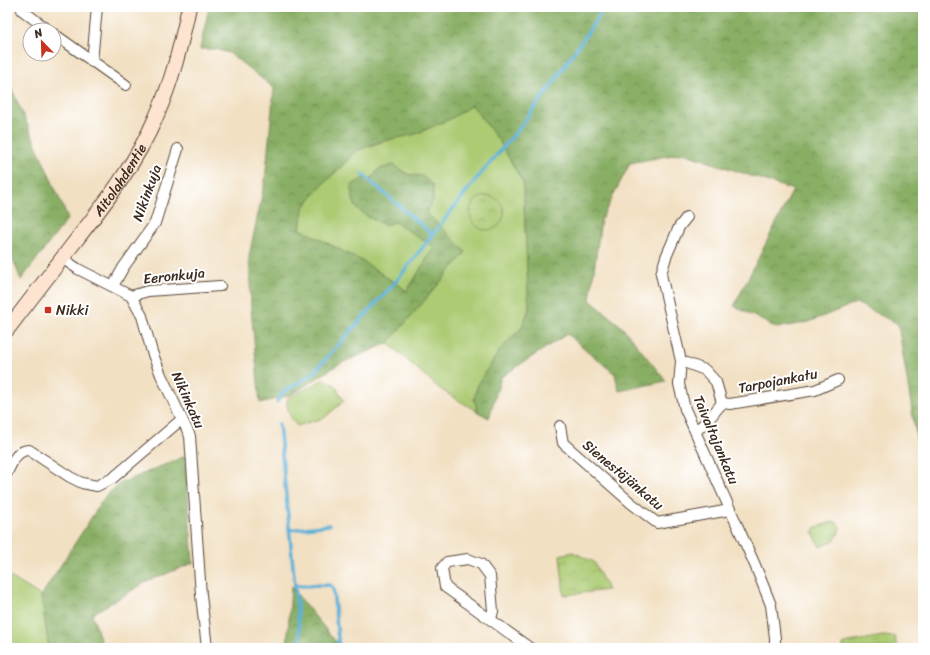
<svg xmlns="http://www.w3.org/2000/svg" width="930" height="655" font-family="Sriracha,sans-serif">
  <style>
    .grass { fill: #accb73; stroke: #747a48 }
    .forest { fill: url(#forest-crowns); stroke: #626c42 }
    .park { fill: url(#park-crowns); stroke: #747a48 }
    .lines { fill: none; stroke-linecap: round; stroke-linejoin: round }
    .stream { stroke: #5cb1d8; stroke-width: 3.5 }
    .minor-casing { stroke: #564537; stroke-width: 12 }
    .secondary-casing { stroke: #564537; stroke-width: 16 }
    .minor { stroke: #fff; stroke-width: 10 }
    .secondary { stroke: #fde4d1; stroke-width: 14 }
    .poi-dot { fill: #c8321e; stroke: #fff; stroke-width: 1.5 }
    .labels { text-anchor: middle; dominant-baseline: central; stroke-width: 4; stroke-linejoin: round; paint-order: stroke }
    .street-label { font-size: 14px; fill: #3b2a1e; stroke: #fff }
    .poi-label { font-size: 14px; fill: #3b2a1e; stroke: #fff; text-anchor: start }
  </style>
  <defs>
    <pattern id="forest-crowns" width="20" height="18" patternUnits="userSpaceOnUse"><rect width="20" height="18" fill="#89af65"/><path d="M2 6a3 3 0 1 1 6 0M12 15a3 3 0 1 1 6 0" fill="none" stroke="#718f53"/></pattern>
    <pattern id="park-crowns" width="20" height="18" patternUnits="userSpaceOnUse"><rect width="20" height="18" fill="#accb73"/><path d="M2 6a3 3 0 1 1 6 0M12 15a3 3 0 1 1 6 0" fill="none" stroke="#95ae63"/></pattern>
  </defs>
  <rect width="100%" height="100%" fill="#fff"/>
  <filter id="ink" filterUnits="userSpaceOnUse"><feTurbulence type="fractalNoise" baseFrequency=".025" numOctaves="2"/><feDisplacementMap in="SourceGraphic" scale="8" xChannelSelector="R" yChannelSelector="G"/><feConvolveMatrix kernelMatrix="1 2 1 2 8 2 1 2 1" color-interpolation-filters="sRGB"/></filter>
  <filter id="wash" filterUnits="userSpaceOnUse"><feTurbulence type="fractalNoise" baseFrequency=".012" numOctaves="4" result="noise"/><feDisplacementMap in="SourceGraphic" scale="16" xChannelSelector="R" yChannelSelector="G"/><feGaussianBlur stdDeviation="0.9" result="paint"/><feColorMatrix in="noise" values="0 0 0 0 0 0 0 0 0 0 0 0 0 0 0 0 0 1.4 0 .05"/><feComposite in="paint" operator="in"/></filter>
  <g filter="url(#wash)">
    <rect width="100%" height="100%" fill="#f2e0c3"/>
    <!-- grass -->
    <g class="grass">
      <polygon points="472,105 500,142 523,183 529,310 522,327 501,349 486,371 477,387 474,399 478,412 440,389 388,343 466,252 426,212 433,200 407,174 394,165 379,169 371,179 362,179 395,222 434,247 407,291 364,262 300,229 303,208 321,186 358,150 450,119"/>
      <path d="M 324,379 L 335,385 L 344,401 L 324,418 L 297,426 C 290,417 286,410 287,399 Z"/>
      <polygon points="7,575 41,596 49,648 7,648"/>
    </g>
    <!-- forest -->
    <g class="forest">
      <path d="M 209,7 L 923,7 L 923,479 L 898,324 L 856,303 L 809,322 L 777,328 L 734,306 L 793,190 L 683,153 L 630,163 L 601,220 L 590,300 L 622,327 L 666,381 L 619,391 L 615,374 L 567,334 L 501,377 L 489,418 L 478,412 L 474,399 L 477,387 L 486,371 L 501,349 L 522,327 L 529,310 L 523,183 L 500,142 L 472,105 L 450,119 L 416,134 L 379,142 L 358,150 L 321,186 L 303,208 L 300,229 L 364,262 L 407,291 L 434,247 L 395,222 L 384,225 C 363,213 351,213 352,185 L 362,179 L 371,179 L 379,169 L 394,165 L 407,174 L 423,176 L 433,186 L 433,200 L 426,212 L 466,252 L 388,343 L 339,364 L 291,395 L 260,403 L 251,309 L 249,256 L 265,181 L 274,88 L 229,53 L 214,49 L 200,49 Z"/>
      <polygon points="7,78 68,218 21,280 7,244"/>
      <polygon points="185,456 193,563 148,581 92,614 103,648 49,648 41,596 104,498 119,484"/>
      <polygon points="291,587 341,648 287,648"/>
    </g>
    <!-- park -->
    <g class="park">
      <circle cx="487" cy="213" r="17"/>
      <path d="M 833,522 L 836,522 L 840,527 C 838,541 832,542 820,547 L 813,533 L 816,527 Z"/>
      <polygon points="573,552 594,562 608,590 564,595 560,555"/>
      <polygon points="883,636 895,637 897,648 843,648 843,645 850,642"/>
    </g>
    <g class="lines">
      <!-- stream -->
      <g class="stream">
        <polyline points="362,174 433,235"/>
        <polyline points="277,402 283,392 311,375 398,279 477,178 517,131 553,83 605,7"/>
        <polyline points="279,424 301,648"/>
        <polyline points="289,530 329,525"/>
        <polyline points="295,586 330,585 333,588 339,648"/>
      </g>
    </g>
  </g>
  <g filter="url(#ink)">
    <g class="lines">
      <!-- minor casing -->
      <g class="minor-casing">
        <g id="minor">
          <polyline points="22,10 48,30"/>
          <polyline points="54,34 126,85"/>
          <polyline points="92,62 97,7"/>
          <polyline points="687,217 679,227 666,257 661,274 681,361 679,384 685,409 755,565 771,605 775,638 775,648"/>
          <polyline points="62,258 78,269 131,296 142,316 152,352 161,375 190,436 201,595 207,648"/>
          <polyline points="113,286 123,268 155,223 178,149"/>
          <polyline points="131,296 148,291 220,286"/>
          <polyline points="681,361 705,370 716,382 722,403 730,404 815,390 838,380"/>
          <polyline points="560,426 563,443 631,503 657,523 730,510"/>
          <polyline points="696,431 709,419 722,403"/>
          <path d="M 7,473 C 12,463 16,450 29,450 L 70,477 L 82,483 L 97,486 L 113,478 L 182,419"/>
          <polyline points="491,620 493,611 490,576 481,564 468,559 447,562 442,568 445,587 530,648"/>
        </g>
      </g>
      <!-- secondary casing -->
      <g class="secondary-casing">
        <g id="secondary">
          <path id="s1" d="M 7,330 C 28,303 49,275 70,248 C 102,207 135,166 156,117 C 172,82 181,45 189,7"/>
        </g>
      </g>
      <!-- minor -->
      <use href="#minor" class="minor"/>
      <!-- secondary -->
      <use href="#secondary" class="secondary"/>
    </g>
  </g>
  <!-- markers -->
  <rect class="poi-dot" x="44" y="306" width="8" height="8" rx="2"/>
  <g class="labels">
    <!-- street labels -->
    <g class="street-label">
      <text stroke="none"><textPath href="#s1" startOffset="188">Aitolahdentie</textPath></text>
      <text transform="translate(147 193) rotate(-70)">Nikinkuja</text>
      <text transform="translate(174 276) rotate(-6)">Eeronkuja</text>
      <text transform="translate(778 381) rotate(-11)">Tarpojankatu</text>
      <text transform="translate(188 400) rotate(66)">Nikinkatu</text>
      <text transform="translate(716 440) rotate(67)">Taivaltajankatu</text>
      <text transform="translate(623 475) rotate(40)">Sienestäjänkatu</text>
    </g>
    <!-- poi labels -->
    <g class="poi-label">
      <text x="56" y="310">Nikki</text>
    </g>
  </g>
  <!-- margin -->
  <rect width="930" height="655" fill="none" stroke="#fff" stroke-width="24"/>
  <!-- north arrow -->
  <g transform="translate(42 42) rotate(337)"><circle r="19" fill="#ffffff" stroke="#b1aaa5"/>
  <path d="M0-3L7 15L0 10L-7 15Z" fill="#c8321e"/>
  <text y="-6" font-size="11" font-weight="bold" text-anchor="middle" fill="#3b2a1e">N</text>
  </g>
</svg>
